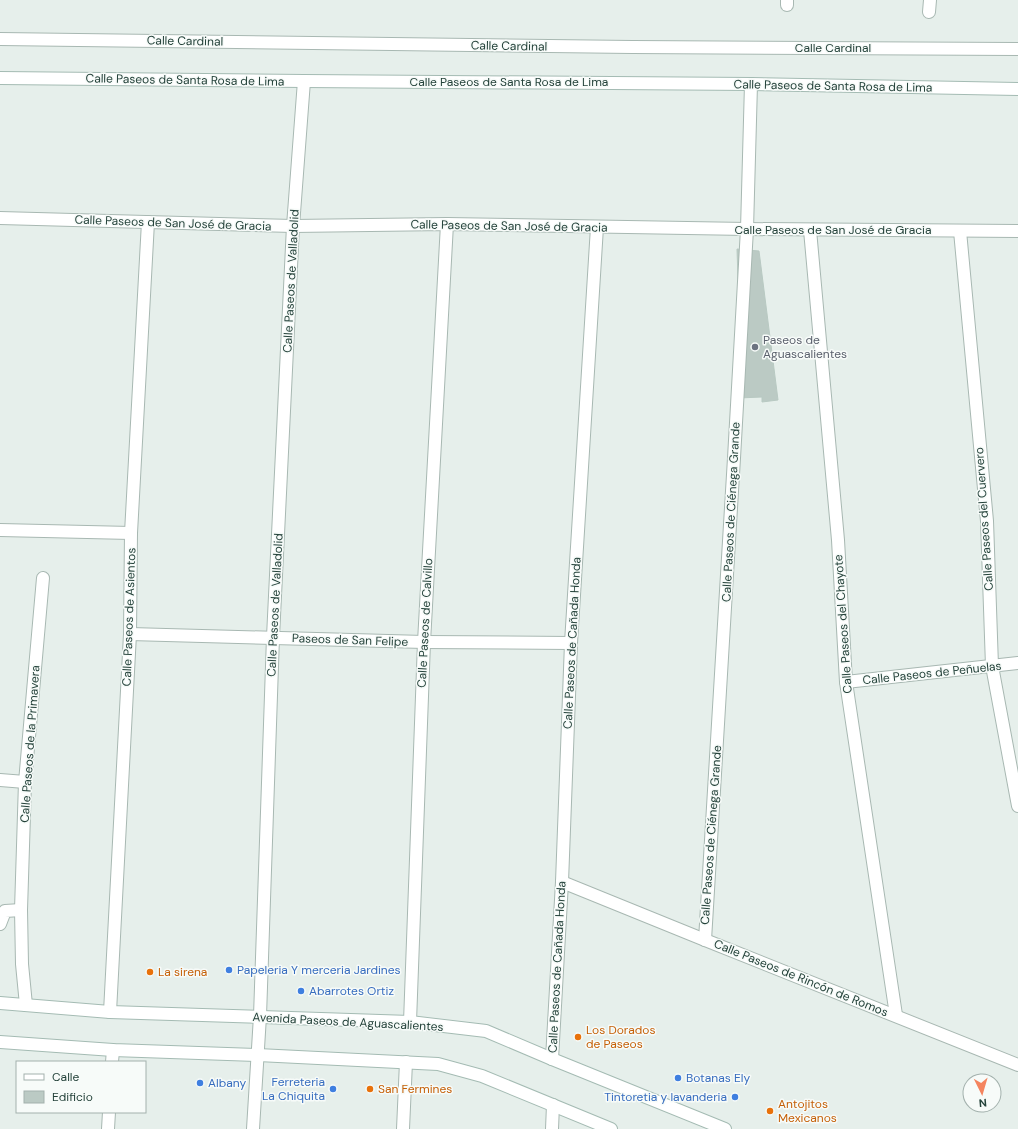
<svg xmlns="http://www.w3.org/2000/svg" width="1018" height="1129" font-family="'DM Sans',sans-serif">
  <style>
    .building { fill: #bbcac4; stroke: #b8c9c2 }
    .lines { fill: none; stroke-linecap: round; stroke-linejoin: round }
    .street-casing { stroke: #a8b8b2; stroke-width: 14 }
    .secondary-casing { stroke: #a4bbb3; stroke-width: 14 }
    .street { stroke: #fff; stroke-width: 12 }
    .secondary { stroke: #fff; stroke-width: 12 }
    .worship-dot { fill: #6b7280; stroke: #f7fbf9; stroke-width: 1.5 }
    .shop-dot { fill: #3f7fe0; stroke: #f7fbf9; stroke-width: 1.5 }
    .food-dot { fill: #e8710a; stroke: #f7fbf9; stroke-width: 1.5 }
    .labels { text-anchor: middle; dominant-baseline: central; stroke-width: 3; stroke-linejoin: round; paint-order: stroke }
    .street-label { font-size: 12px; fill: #24423a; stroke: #f7fbf9 }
    .worship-label { font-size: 12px; fill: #5b616d; stroke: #f7fbf9; text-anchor: start }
    .shop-label { font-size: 12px; fill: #366cbe; stroke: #f7fbf9; text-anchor: start }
    .food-label { font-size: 12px; fill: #c56008; stroke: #f7fbf9; text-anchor: start }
  </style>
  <rect width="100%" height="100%" fill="#e6efeb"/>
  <!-- building -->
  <polygon class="building" points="737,249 759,251 778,400 762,402 762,397 738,398 740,309 738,279"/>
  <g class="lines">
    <!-- street casing -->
    <g class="street-casing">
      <g id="street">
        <polyline points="787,5 787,0"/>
        <polyline points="929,12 930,0"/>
        <polyline points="0,39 632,47 1018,49"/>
        <polyline points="0,218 293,226 447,224 747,229 1018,231"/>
        <polyline points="810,230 838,540 846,682 896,1015"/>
        <polyline points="960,231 987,521 992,666 1018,806"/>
        <polyline points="0,530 131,533"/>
        <polyline points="130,634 424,642 571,643"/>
        <polyline points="846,682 1018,663"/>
        <polyline points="0,780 25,782"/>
        <polyline points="562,882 705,940 1018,1065"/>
        <polyline points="0,924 5,911 21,910"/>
        <polyline points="705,940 734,458 747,229 751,84"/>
        <polyline points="26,1005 22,964 21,910 25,782 43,578"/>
        <polyline points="110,1012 130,634 131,533 148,222"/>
        <polyline points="410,1022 424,642 447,224"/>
        <polyline points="552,1059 562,882 571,643 597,227"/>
        <polyline points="112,1062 113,1050"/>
        <polyline points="108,1129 109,1112"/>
        <polyline points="253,1129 260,1016 273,637 293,226 304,81"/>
        <polyline points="403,1129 406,1062"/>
        <polyline points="552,1129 553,1105"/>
      </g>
    </g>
    <!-- secondary casing -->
    <g class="secondary-casing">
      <g id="secondary">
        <polyline points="0,78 304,81 751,84 1018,89"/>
        <polyline points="0,1003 110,1012 410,1022 486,1031 552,1059 725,1129"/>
        <polyline points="0,1042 113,1050 258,1055 438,1064 482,1076 611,1129"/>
      </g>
    </g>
    <!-- street -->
    <use href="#street" class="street"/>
    <!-- secondary -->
    <use href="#secondary" class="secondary"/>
  </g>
  <!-- markers -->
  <circle class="worship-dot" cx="755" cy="347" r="4"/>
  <g class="shop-dot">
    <circle cx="229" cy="970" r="4"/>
    <circle cx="301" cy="991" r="4"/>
    <circle cx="678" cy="1078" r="4"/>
    <circle cx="200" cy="1083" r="4"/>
    <circle cx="333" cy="1089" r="4"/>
    <circle cx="735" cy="1097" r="4"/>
  </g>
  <g class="food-dot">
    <circle cx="150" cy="972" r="4"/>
    <circle cx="578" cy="1037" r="4"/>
    <circle cx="370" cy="1089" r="4"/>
    <circle cx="770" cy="1111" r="4"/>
  </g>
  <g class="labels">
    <!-- street labels -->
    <g class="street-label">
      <text transform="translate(185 41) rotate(1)">Calle Cardinal</text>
      <text transform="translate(509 46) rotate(1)">Calle Cardinal</text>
      <text x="833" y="48">Calle Cardinal</text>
      <text transform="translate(185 80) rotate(1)">Calle Paseos de Santa Rosa de Lima</text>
      <text x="509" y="82">Calle Paseos de Santa Rosa de Lima</text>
      <text transform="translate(833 86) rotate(1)">Calle Paseos de Santa Rosa de Lima</text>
      <text transform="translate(173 223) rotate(2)">Calle Paseos de San José de Gracia</text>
      <text transform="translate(509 226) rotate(1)">Calle Paseos de San José de Gracia</text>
      <text x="833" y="230">Calle Paseos de San José de Gracia</text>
      <text transform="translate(291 281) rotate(-87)">Calle Paseos de Valladolid</text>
      <text transform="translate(731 512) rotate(-87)">Calle Paseos de Ciénega Grande</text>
      <text transform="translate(984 519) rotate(-94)">Calle Paseos del Cuervero</text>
      <text transform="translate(275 605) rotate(-87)">Calle Paseos de Valladolid</text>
      <text transform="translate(129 617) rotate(-88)">Calle Paseos de Asientos</text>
      <text transform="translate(425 623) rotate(-87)">Calle Paseos de Calvillo</text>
      <text transform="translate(843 624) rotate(-94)">Calle Paseos del Chayote</text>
      <text transform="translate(350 640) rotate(2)">Paseos de San Felipe</text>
      <text transform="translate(572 643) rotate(-87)">Calle Paseos de Cañada Honda</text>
      <text transform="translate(932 673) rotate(-6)">Calle Paseos de Peñuelas</text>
      <text transform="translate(30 744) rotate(-86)">Calle Paseos de la Primavera</text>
      <text transform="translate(711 835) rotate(-86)">Calle Paseos de Ciénega Grande</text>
      <text transform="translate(557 967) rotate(-87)">Calle Paseos de Cañada Honda</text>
      <text transform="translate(801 978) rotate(22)">Calle Paseos de Rincón de Romos</text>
      <text transform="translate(348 1022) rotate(3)">Avenida Paseos de Aguascalientes</text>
    </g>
    <!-- worship labels -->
    <g class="worship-label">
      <text x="763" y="340">Paseos de<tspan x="763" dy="14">Aguascalientes</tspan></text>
    </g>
    <!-- shop labels -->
    <g class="shop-label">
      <text x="237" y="970">Papeleria Y merceria Jardines</text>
      <text x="309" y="991">Abarrotes Ortiz</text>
      <text x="686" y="1078">Botanas Ely</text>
      <text x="325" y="1082" text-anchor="end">Ferreteria<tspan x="325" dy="14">La Chiquita</tspan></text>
      <text x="208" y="1083">Albany</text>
      <text x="727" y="1097" text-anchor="end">Tintoretia y lavanderia</text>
    </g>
    <!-- food labels -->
    <g class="food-label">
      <text x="158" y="972">La sirena</text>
      <text x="586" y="1030">Los Dorados<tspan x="586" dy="14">de Paseos</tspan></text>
      <text x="378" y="1089">San Fermines</text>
      <text x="778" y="1104">Antojitos<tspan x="778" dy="14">Mexicanos</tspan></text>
    </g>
  </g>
  <!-- legend -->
  <rect x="16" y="1061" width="130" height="52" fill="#f7fbf9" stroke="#a3b1ad"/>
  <rect x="24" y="1074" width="20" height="6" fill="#ffffff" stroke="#a3b1ad"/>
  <text x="52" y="1081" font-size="12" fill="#24423a">Calle</text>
  <rect x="24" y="1091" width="20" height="12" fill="#bbcac4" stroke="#a3b1ad"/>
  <text x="52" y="1101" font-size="12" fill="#24423a">Edificio</text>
  <!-- north arrow -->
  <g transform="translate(982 1093) rotate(175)"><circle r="19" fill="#f7fbf9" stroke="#a3b1ad"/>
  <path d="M0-3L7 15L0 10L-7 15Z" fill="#f4845f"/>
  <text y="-6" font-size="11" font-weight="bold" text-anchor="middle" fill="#24423a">N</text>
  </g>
</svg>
